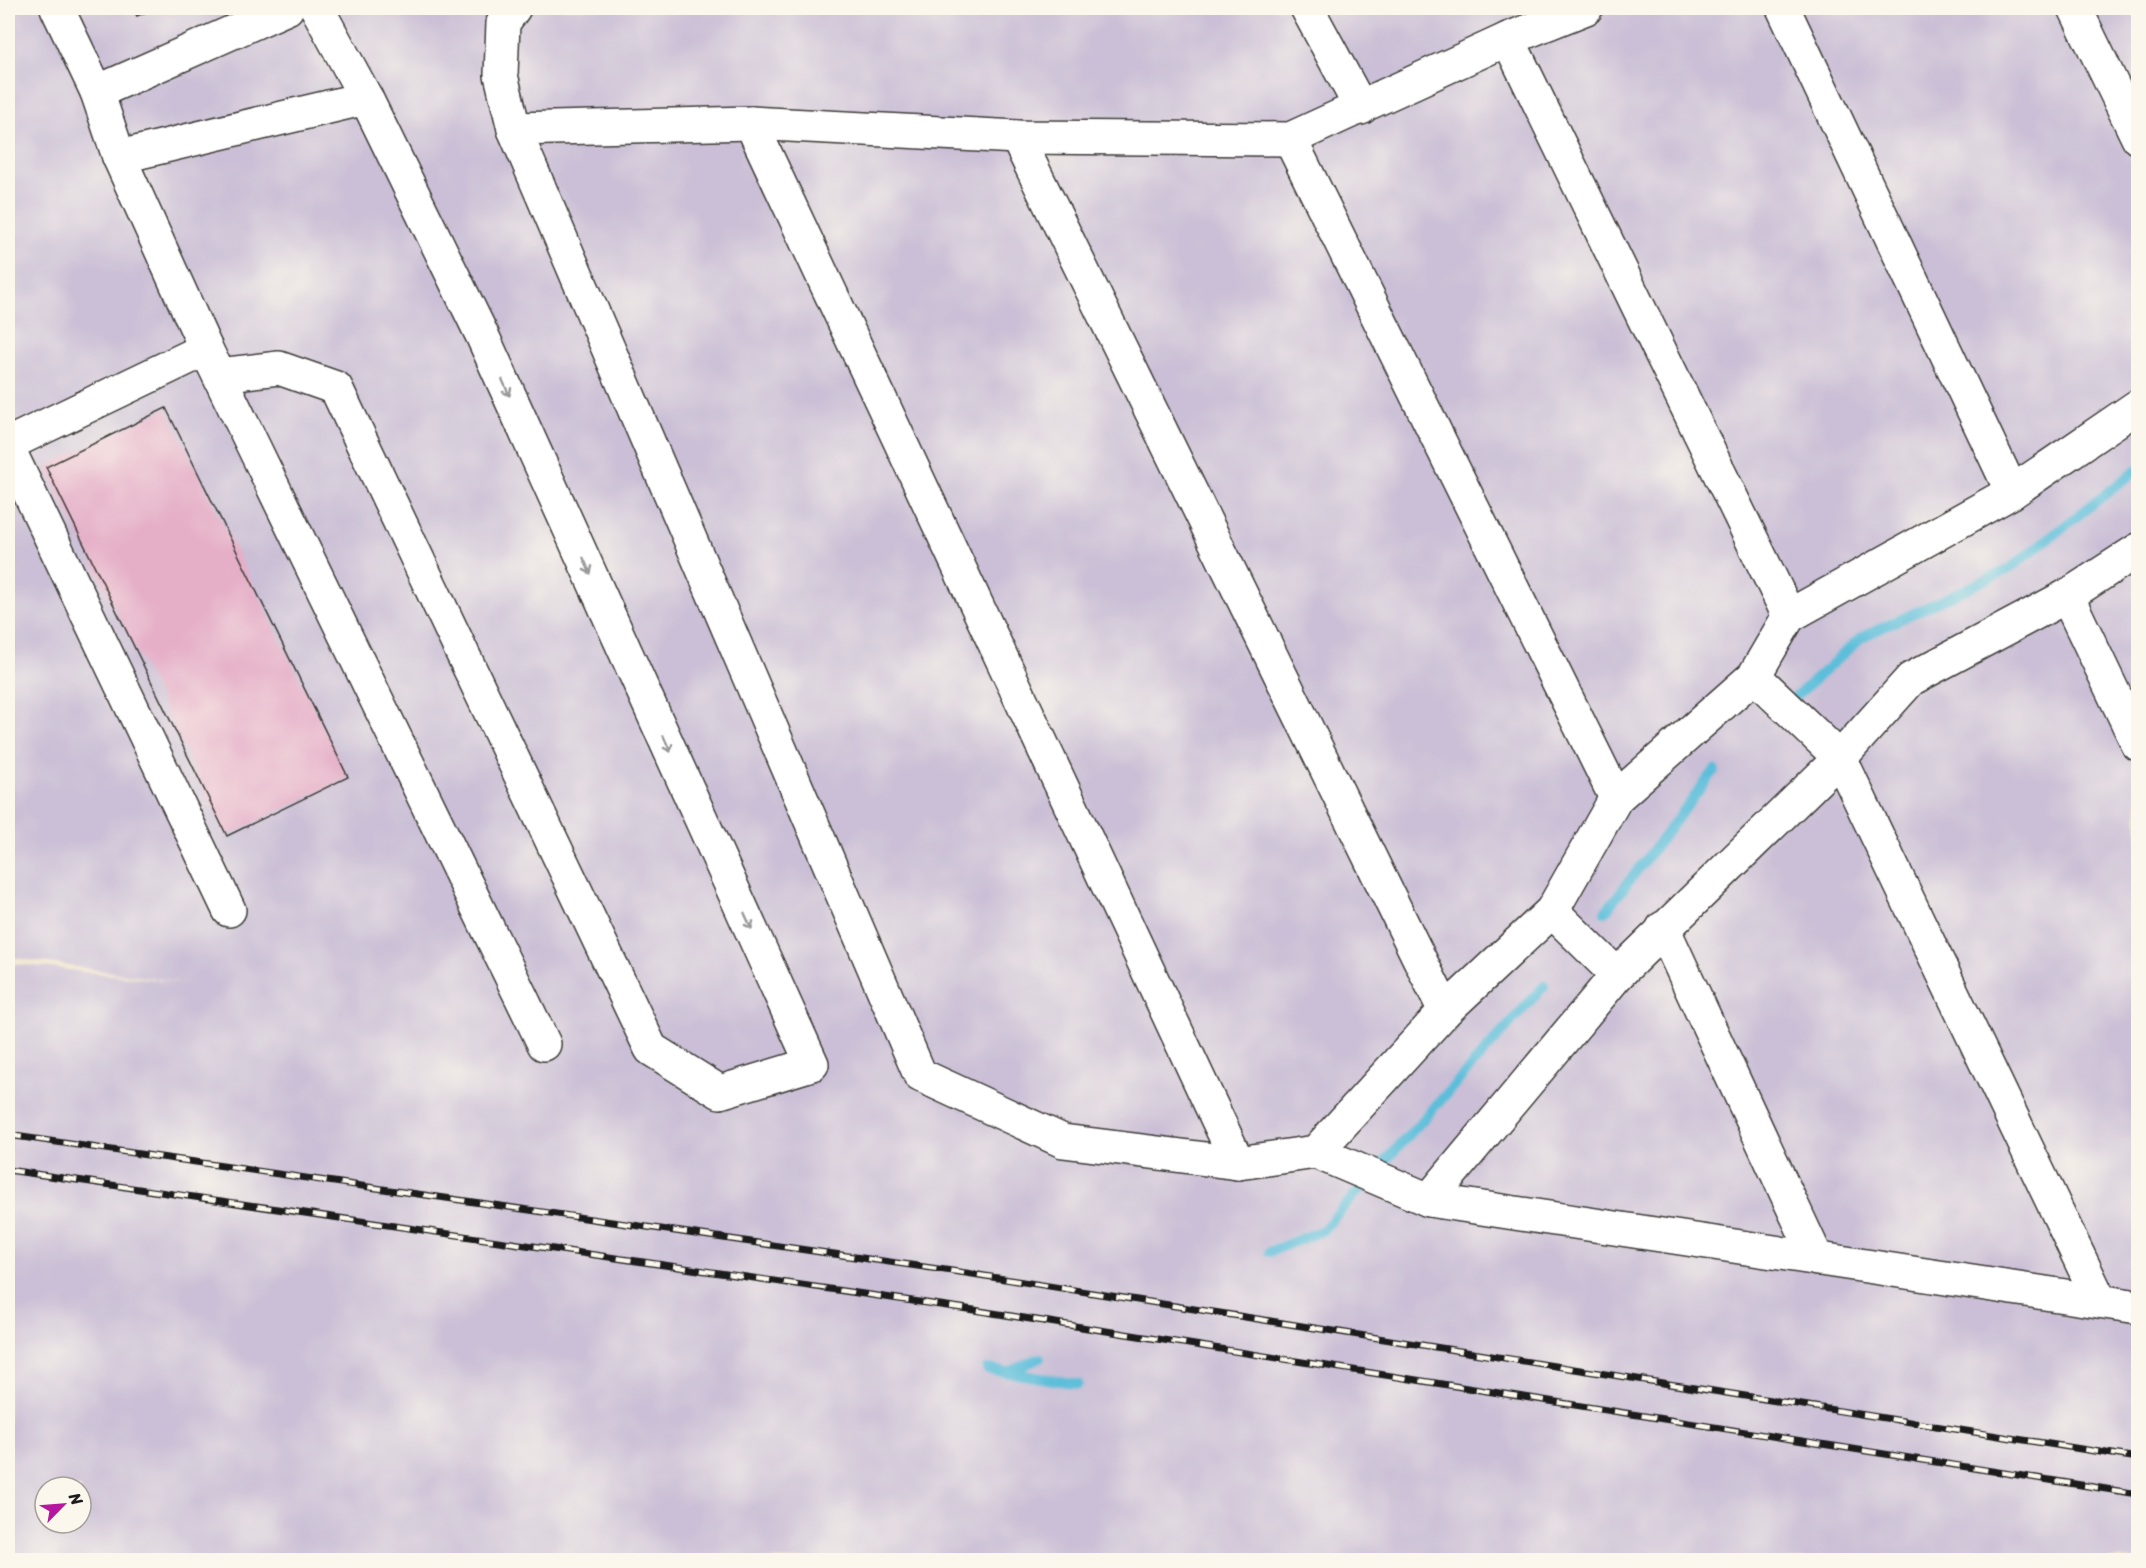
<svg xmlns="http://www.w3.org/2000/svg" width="2146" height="1568" font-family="Sriracha,sans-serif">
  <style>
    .industrial { fill: #cabfd6; fill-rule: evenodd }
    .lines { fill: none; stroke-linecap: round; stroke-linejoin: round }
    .stream { stroke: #5cbeda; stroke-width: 10 }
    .building { fill: #e5afc8 }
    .minor-casing { stroke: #3c3a37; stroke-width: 36 }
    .minor { stroke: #fff; stroke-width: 33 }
    .rail-casing { stroke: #1c1c1c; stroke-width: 7 }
    .rail { stroke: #fbf7ec; stroke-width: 4.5; stroke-dasharray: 14; stroke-linecap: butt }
    .oneway { stroke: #999 }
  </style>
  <rect width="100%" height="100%" fill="#fbf7ec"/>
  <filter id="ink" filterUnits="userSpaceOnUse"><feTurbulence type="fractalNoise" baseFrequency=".0167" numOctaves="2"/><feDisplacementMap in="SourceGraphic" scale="12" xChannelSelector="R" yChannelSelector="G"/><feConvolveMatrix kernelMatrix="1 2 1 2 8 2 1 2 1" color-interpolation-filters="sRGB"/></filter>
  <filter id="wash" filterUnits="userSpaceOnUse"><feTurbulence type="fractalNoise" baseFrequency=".008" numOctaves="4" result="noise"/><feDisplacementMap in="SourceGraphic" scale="24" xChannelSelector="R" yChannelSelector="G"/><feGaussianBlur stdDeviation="1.35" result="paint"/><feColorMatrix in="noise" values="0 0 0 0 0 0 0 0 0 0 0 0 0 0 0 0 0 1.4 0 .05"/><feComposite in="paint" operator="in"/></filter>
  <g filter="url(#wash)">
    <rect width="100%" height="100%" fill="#f3e7cd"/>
    <!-- industrial -->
    <path class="industrial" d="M 8,8 L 2138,8 L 2138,1560 L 8,1560 L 8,963 L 193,984 L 8,957 ZM 45,1487 L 81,1487 L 81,1523 L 45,1523 Z"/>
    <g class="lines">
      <!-- stream -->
      <g class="stream">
        <polyline points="1792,700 1862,637 2009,569 2138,469"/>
        <polyline points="1605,912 1715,770"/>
        <polyline points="1269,1252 1323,1230 1544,986"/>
        <polyline points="987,1369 1078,1384"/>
        <polyline points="1009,1372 1040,1358"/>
      </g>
    </g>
    <g id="blocks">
      <!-- building -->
      <g class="building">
        <polygon points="132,8 155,8 137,16"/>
        <polygon points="166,408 348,777 227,836 46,467"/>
      </g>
    </g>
  </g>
  <g filter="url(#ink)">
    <use href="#blocks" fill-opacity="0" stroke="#3c3a37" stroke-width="1.5"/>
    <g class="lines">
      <!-- minor casing -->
      <g class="minor-casing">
        <g id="minor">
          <polyline points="57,8 97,92 287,8"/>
          <polyline points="1307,8 1361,108"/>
          <polyline points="1586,8 1508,39 1290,139 1017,137 751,123 514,129 920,1075 1063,1141 1238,1163 1316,1152 1445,1011 1552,911 1616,798 1754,676 1789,616 2012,492 2138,406"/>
          <polyline points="1783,8 2012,492"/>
          <polyline points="2075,8 2138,138"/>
          <polyline points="1508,39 1789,616"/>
          <polyline points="97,92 119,157 206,349 544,1044"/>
          <polyline points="751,123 1238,1163"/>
          <polyline points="514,129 501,75 503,23 514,8"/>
          <polyline points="1017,137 1445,1011"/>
          <polyline points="1290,139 1616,798"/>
          <polyline points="119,157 366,98 317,8"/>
          <polyline points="219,375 279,368 336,388 651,1049 720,1092 812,1064 482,335 366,98"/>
          <polyline points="8,444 206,349"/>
          <polyline points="8,448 229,910"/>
          <polyline points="2067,596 2138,744"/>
          <polyline points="1754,676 1840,758 2100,1301"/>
          <polyline points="1552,911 1617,975"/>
          <polyline points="1663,928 1817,1259"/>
          <polyline points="1316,1152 1429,1200 2138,1307"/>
          <polyline points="1429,1200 1617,975 1840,758 1911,679 2067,596 2138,550"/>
        </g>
      </g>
      <!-- minor -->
      <use href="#minor" class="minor"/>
      <!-- rail casing -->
      <g class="rail-casing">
        <g id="rail">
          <polyline points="8,1135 966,1273 2138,1458"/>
          <polyline points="8,1170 961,1308 2138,1494"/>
        </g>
      </g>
      <!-- rail -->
      <use href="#rail" class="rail"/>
    </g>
    <!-- one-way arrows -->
    <defs><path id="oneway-shaft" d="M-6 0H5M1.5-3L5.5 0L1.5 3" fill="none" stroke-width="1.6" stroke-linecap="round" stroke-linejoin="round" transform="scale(1.5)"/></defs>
    <g class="oneway">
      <use href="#oneway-shaft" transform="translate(506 388) rotate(66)"/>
      <use href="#oneway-shaft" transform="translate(587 566) rotate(66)"/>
      <use href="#oneway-shaft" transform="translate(667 744) rotate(66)"/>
      <use href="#oneway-shaft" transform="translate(748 921) rotate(66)"/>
    </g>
  </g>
  <!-- margin -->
  <rect width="2146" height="1568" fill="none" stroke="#fbf7ec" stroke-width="30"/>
  <!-- north arrow -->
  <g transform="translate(63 1505) rotate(65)"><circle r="28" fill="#fbf7ec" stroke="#a29f99" stroke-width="1.5"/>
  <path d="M0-4.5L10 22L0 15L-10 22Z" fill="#b5179e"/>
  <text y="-9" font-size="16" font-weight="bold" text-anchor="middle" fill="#1c1c1c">N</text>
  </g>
</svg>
